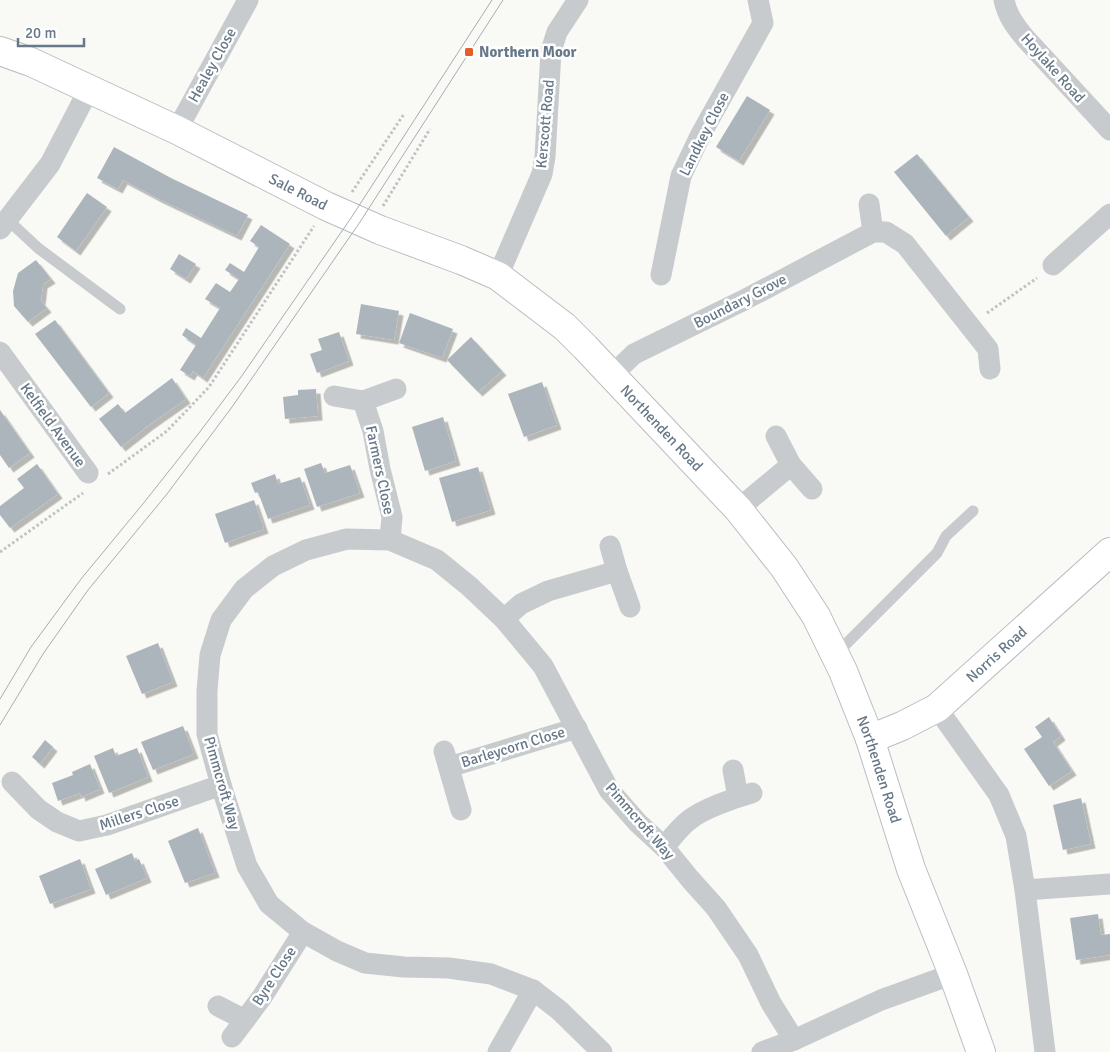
<svg xmlns="http://www.w3.org/2000/svg" width="1110" height="1052" font-family="Signika,sans-serif">
  <style>
    .building { fill: #adb5bc; filter: url(#shadow) }
    .lines { fill: none; stroke-linecap: round; stroke-linejoin: round }
    .secondary-casing { stroke: #b9bec3; stroke-width: 30 }
    .path { stroke: #c0c3c5; stroke-width: 3; stroke-dasharray: 2.5 2.5; stroke-linecap: butt }
    .lane { stroke: #c7cbce; stroke-width: 11 }
    .street { stroke: #c7cbce; stroke-width: 21 }
    .secondary { stroke: #fff; stroke-width: 28 }
    .tram { stroke: #a7adb3; stroke-width: 1 }
    .poi-dot { fill: #e75d29; stroke: #fff; stroke-width: 2 }
    .labels { text-anchor: middle; dominant-baseline: central; stroke-width: 5; stroke-linejoin: round; paint-order: stroke }
    .poi-label { font-size: 15px; font-weight: bold; fill: #677888; stroke: #fff; text-anchor: start }
    .street-label { font-size: 15px; fill: #677888; stroke: #fff }
  </style>
  <defs>
    <filter id="shadow"><feDropShadow dx="4.5" dy="4.5" stdDeviation="0" flood-color="#0004"/></filter>
  </defs>
  <rect width="100%" height="100%" fill="#f9f9f6"/>
  <!-- building -->
  <g class="building">
    <polygon points="747,96 770,110 739,161 716,147"/>
    <polygon points="114,147 171,178 248,215 237,236 159,199 123,180 118,189 97,178"/>
    <polygon points="917,154 969,217 946,236 894,172"/>
    <polygon points="87,193 107,207 76,251 57,237"/>
    <polygon points="261,225 290,244 203,378 193,371 190,376 180,370 196,345 182,335 186,328 201,338 220,308 205,299 216,283 230,292 239,279 225,270 230,263 244,272 259,247 250,241"/>
    <polygon points="179,254 196,264 186,279 170,269"/>
    <polygon points="36,260 51,279 43,284 41,301 47,308 28,322 14,306 13,291 18,273"/>
    <polygon points="361,304 399,311 394,340 356,334"/>
    <polygon points="410,313 453,329 442,358 399,343"/>
    <polygon points="55,320 109,393 91,407 35,334"/>
    <polygon points="339,332 349,361 317,373 310,354 322,350 318,339"/>
    <polygon points="471,337 502,371 478,392 447,360"/>
    <polygon points="172,378 186,399 149,425 121,447 99,419 118,404 125,413"/>
    <polygon points="542,382 557,425 524,437 508,394"/>
    <polygon points="316,389 318,416 285,419 283,397 298,395 298,390"/>
    <polygon points="0,410 30,453 9,468 0,455"/>
    <polygon points="443,417 456,461 425,471 412,427"/>
    <polygon points="321,463 325,473 350,465 360,493 317,507 304,469"/>
    <polygon points="37,464 58,494 10,528 0,515 0,506 24,488 17,479"/>
    <polygon points="478,467 491,510 452,522 439,478"/>
    <polygon points="275,474 278,484 300,477 310,505 268,519 258,492 255,493 251,483"/>
    <polygon points="254,500 264,529 225,543 215,514"/>
    <polygon points="158,643 173,682 142,694 126,656"/>
    <polygon points="1049,717 1061,736 1053,742 1072,771 1049,786 1024,749 1042,737 1035,727"/>
    <polygon points="183,726 194,754 153,770 141,742"/>
    <polygon points="45,740 53,747 40,764 32,757"/>
    <polygon points="113,748 116,756 137,748 148,777 109,793 94,756"/>
    <polygon points="90,764 100,789 81,797 80,793 58,801 52,783 73,775 72,772"/>
    <polygon points="1081,798 1091,844 1063,850 1053,805"/>
    <polygon points="198,828 215,873 185,883 168,841"/>
    <polygon points="132,853 135,861 139,859 147,878 106,895 95,869"/>
    <polygon points="80,859 91,889 50,904 39,876"/>
    <polygon points="1098,914 1101,935 1110,934 1110,955 1076,960 1070,918"/>
  </g>
  <g class="lines">
    <!-- secondary casing -->
    <g class="secondary-casing">
      <g id="secondary">
        <path id="s1" d="M 0,51 L 31,62 L 177,130 L 326,206 L 380,230 L 461,260 L 498,276 L 565,327 L 585,347 L 738,509 L 784,567 L 816,616 L 843,671 L 870,739 L 911,869 L 953,974 L 981,1052"/>
        <path id="s2" d="M 870,739 L 902,726 L 937,708 L 1110,552"/>
      </g>
    </g>
    <!-- path -->
    <g class="path">
      <polyline points="352,192 404,114"/>
      <polyline points="383,206 430,129"/>
      <polyline points="987,313 1037,278"/>
      <polyline points="108,474 167,431 209,387 314,226"/>
      <polyline points="0,552 83,493"/>
    </g>
    <!-- lane -->
    <g class="lane">
      <polyline points="8,220 38,248 120,309"/>
      <polyline points="835,655 937,553 946,536 973,511"/>
    </g>
    <!-- street -->
    <g class="street">
      <path d="M 1004,0 C 1007,15 1015,26 1025,38 L 1110,130"/>
      <polyline points="177,130 248,0"/>
      <polyline points="869,204 873,232"/>
      <polyline points="0,229 50,164 89,89"/>
      <polyline points="1053,265 1110,214"/>
      <polyline points="661,275 681,176 701,134 763,23 758,0"/>
      <polyline points="498,276 542,174 545,157 551,51 557,32 578,0"/>
      <polyline points="0,352 88,473"/>
      <polyline points="612,375 634,354 744,300 873,232 886,232 905,244 988,349 990,369"/>
      <polyline points="334,396 363,401 396,389"/>
      <polyline points="363,401 373,431 380,469 392,517 390,540"/>
      <polyline points="776,436 791,465 812,489"/>
      <polyline points="738,509 791,465"/>
      <polyline points="610,546 617,571 630,607"/>
      <polyline points="504,619 521,604 548,591 617,571"/>
      <polyline points="937,708 999,795 1016,836 1025,890 1045,1052"/>
      <polyline points="444,751 461,810"/>
      <polyline points="449,767 577,728"/>
      <polyline points="733,770 738,797"/>
      <polyline points="12,782 38,809 57,822 79,831 107,825 221,785"/>
      <path d="M 664,847 C 672,838 679,828 688,821 C 702,809 734,798 752,793"/>
      <polyline points="1025,890 1110,884"/>
      <polyline points="218,1006 245,1020"/>
      <polyline points="232,1037 262,997 303,932"/>
      <polyline points="498,1052 533,990"/>
      <polyline points="602,1052 559,1010 533,990 491,974 449,968 404,967 365,963 337,951 303,932 269,904 247,866 221,785 207,734 207,691 210,655 221,620 244,589 273,566 306,550 347,539 390,540 437,560 469,586 504,619 543,666 609,790 638,823 664,847 690,879 716,908 748,955 771,1003 794,1040"/>
      <polyline points="762,1052 794,1040 881,1000 953,974"/>
    </g>
    <!-- secondary -->
    <use href="#secondary" class="secondary"/>
    <!-- tram -->
    <g class="tram">
      <polyline points="0,699 31,647 81,579 142,505 199,433 241,377 351,218 492,0"/>
      <polyline points="0,725 43,654 88,590 167,494 232,407 360,222 503,0"/>
    </g>
  </g>
  <!-- markers -->
  <rect class="poi-dot" x="464" y="47" width="10" height="10" rx="2.5"/>
  <g class="labels">
    <!-- poi labels -->
    <g class="poi-label">
      <text x="479" y="52">Northern Moor</text>
    </g>
    <!-- street labels -->
    <g class="street-label">
      <text transform="translate(212 65) rotate(-61)">Healey Close</text>
      <text transform="translate(1053 68) rotate(48)">Hoylake Road</text>
      <text transform="translate(545 124) rotate(-85)">Kerscott Road</text>
      <text transform="translate(704 134) rotate(-63)">Landkey Close</text>
      <text stroke="none"><textPath href="#s1" startOffset="330">Sale Road</textPath></text>
      <text transform="translate(740 301) rotate(-27)">Boundary Grove</text>
      <text transform="translate(53 425) rotate(54)">Kelfield Avenue</text>
      <text stroke="none"><textPath href="#s1" startOffset="771">Northenden Road</textPath></text>
      <text transform="translate(380 470) rotate(78)">Farmers Close</text>
      <text stroke="none"><textPath href="#s2" startOffset="154">Norris Road</textPath></text>
      <text transform="translate(513 747) rotate(-17)">Barleycorn Close</text>
      <text stroke="none"><textPath href="#s1" startOffset="1181">Northenden Road</textPath></text>
      <text transform="translate(222 783) rotate(74)">Pimmcroft Way</text>
      <text transform="translate(139 813) rotate(-18)">Millers Close</text>
      <text transform="translate(640 821) rotate(49)">Pimmcroft Way</text>
      <text transform="translate(274 976) rotate(-57)">Byre Close</text>
    </g>
  </g>
  <!-- scale -->
  <path d="M18 38v8h66v-8" fill="none" stroke="#677888" stroke-width="2.5"/>
  <text x="25" y="38" font-size="15" fill="#677888" stroke="#ffffff" stroke-width="4" paint-order="stroke">20 m</text>
</svg>
